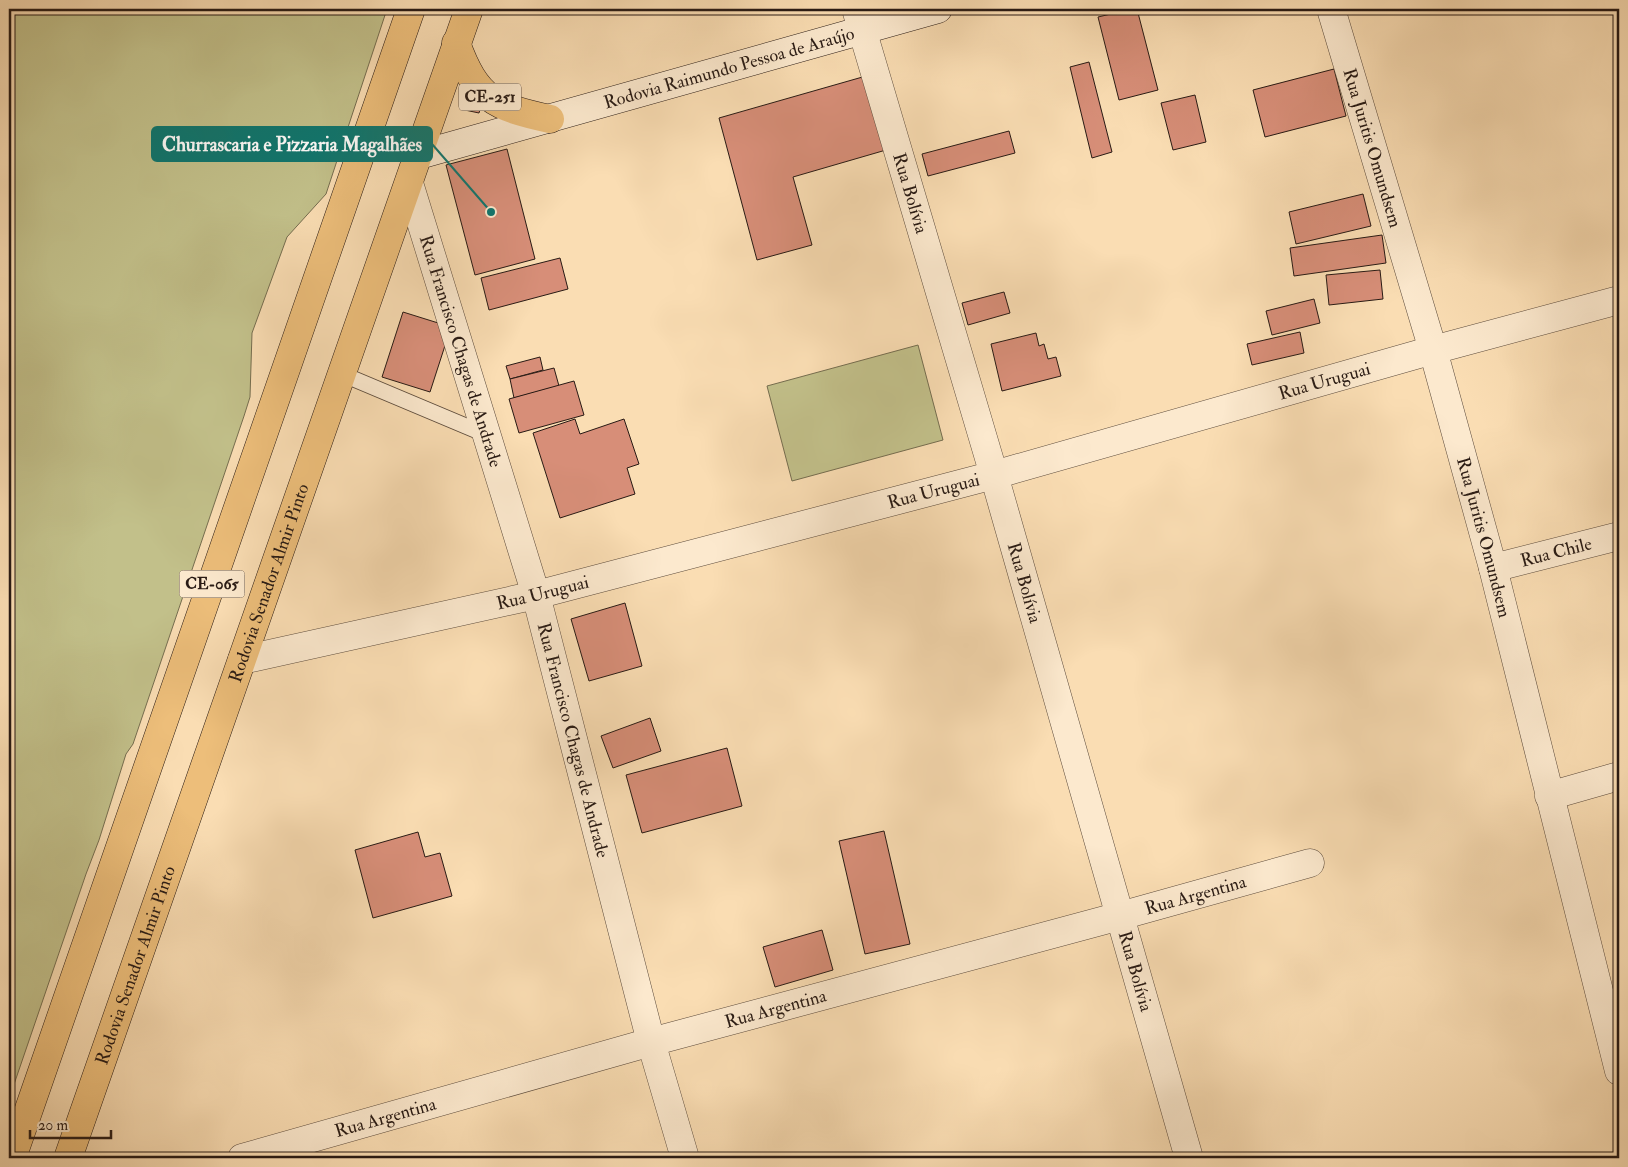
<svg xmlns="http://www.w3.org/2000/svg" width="1628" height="1167" font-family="'IM FELL Double Pica',serif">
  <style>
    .green { fill: #c2c08a; stroke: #756d4f }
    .building { fill: #d78e78; stroke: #281a14 }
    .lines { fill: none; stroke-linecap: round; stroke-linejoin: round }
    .service-casing { stroke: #5c4b3c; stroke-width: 17 }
    .minor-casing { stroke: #5c4b3c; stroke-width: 29 }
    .secondary-casing { stroke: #281a14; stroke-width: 29 }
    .primary-casing { stroke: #281a14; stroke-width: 29 }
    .service { stroke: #fce9ce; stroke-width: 15 }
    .minor { stroke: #fce9ce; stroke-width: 28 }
    .secondary { stroke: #fce9ce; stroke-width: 28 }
    .primary { stroke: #edbe7a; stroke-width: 28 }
    .labels { text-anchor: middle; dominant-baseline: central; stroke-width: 4; stroke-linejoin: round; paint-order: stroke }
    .shield { fill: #fce9ce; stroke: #68584c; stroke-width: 1 }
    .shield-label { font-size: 16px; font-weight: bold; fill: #281a14 }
    .street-label { font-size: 18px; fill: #281a14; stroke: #fce9ce }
    .leader { fill: none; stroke: #0f766e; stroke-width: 2 }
    .callout-dot { fill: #0f766e; stroke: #fce9ce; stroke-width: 2 }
    .callout { fill: #0f766e; stroke: #0f766e; stroke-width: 2 }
    .callout-label { font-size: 19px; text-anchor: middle; font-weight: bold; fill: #fff }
  </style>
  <rect width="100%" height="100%" fill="#faddb3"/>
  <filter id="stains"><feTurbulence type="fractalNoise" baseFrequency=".004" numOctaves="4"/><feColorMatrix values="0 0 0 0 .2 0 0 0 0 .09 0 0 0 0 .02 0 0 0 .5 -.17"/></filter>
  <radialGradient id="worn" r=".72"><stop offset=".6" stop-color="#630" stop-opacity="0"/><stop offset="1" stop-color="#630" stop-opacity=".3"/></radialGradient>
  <!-- green -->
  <g class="green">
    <polygon points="9,9 387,9 326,194 287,237 252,333 250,397 244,416 133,744 126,754 99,840 86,874 9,1099"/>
    <polygon points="918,345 943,440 792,481 767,386"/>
  </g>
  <!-- building -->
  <g class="building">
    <polygon points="1132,9 1137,9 1158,90 1119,100 1098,17"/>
    <polygon points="1089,62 1112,152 1092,158 1070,67"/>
    <polygon points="1334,69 1346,116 1265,137 1253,90"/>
    <polygon points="866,76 886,150 793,177 812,245 757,260 719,118"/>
    <polygon points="1195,95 1206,142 1173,150 1161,103"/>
    <polygon points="463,99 482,103 479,113 460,109"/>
    <polygon points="1009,131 1015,153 928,176 922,154"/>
    <polygon points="507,149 535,259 475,275 446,165"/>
    <polygon points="1363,194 1371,226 1296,244 1289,212"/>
    <polygon points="1382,235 1386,263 1294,276 1290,248"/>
    <polygon points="560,258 568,289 489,310 481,278"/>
    <polygon points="1380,270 1383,299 1329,305 1326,275"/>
    <polygon points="1004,292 1010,313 968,325 962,303"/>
    <polygon points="1314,299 1320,323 1272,335 1266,311"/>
    <polygon points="403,312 451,327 430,392 382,377"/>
    <polygon points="1300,332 1304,353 1252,365 1247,344"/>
    <polygon points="1036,333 1039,346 1044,344 1048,359 1056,357 1061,376 1002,391 991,344"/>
    <polygon points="540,357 543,370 510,379 506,366"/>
    <polygon points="554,368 559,386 514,398 510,379"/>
    <polygon points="574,381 584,415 519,433 509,399"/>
    <polygon points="575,419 580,434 624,419 639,464 627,468 635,494 560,518 533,433"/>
    <polygon points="625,603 642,666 589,681 571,619"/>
    <polygon points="650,718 661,751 613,768 601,736"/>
    <polygon points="727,748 742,806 642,833 626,775"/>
    <polygon points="884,831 910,944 865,954 839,841"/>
    <polygon points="418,832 425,857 440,853 452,896 373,918 355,850"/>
    <polygon points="822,930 833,970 775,987 763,947"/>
  </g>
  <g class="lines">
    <!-- service casing -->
    <g class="service-casing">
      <polyline id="service" points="342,374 487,435"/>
    </g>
    <!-- minor casing -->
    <g class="minor-casing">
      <g id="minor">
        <path id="s1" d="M 856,9 L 994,475 L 1189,1158"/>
        <path id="s2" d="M 1331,9 L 1433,350 L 1493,568 L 1619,1071"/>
        <path id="s3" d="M 409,183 L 536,595 L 651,1042 L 685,1158"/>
        <path id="s4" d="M 1493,568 L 1619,536"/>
        <path id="s5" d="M 242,660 L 536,595 L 994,475 L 1433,350 L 1619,300"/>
        <polyline points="1549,796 1619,776"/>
        <path id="s6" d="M 242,1158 L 651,1042 L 1120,916 L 1310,863"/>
      </g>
    </g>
    <!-- secondary casing -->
    <g class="secondary-casing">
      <g id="secondary">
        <path id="s7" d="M 419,155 L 938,9"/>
      </g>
    </g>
    <!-- primary casing -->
    <g class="primary-casing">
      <g id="primary">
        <path d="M 456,43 C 476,99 495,107 550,119"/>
        <polyline points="12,1158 411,9"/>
        <path id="s8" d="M 68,1158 L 469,9"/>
      </g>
    </g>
    <!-- service -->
    <use href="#service" class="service"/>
    <!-- minor -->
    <use href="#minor" class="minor"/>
    <!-- secondary -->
    <use href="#secondary" class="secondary"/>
    <!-- primary -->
    <use href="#primary" class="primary"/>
  </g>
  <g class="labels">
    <!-- shield labels -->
    <g class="shield">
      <rect x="459" y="83.5" width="62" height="27" rx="4"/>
      <rect x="179.5" y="570.5" width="65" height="27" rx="4"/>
    </g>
    <g class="shield-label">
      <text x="490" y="97">CE-251</text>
      <text x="212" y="584">CE-065</text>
    </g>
    <!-- street labels -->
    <g class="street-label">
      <text stroke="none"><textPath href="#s7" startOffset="322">Rodovia Raimundo Pessoa de Araújo</textPath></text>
      <text stroke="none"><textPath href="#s2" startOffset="145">Rua Juritis Omundsem</textPath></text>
      <text stroke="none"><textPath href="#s1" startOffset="192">Rua Bolívia</textPath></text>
      <text stroke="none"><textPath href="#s3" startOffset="176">Rua Francisco Chagas de Andrade</textPath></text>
      <text stroke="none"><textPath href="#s5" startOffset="1118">Rua Uruguai</textPath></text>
      <text stroke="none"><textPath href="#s5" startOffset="712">Rua Uruguai</textPath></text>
      <text stroke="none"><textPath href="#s2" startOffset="550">Rua Juritis Omundsem</textPath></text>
      <text stroke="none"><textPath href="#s4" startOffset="65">Rua Chile</textPath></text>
      <text stroke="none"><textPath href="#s1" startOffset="598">Rua Bolívia</textPath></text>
      <text stroke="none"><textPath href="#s8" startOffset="609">Rodovia Senador Almir Pinto</textPath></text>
      <text stroke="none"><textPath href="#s5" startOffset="308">Rua Uruguai</textPath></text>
      <text stroke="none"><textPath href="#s3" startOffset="581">Rua Francisco Chagas de Andrade</textPath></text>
      <text stroke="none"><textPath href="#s6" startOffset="989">Rua Argentina</textPath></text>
      <text stroke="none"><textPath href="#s8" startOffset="204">Rodovia Senador Almir Pinto</textPath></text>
      <text stroke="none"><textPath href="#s1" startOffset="1002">Rua Bolívia</textPath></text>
      <text stroke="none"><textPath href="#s6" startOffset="554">Rua Argentina</textPath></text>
      <text stroke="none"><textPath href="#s6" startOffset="149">Rua Argentina</textPath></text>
    </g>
  </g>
  <!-- callouts -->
  <path class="leader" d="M491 212L432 144"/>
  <circle class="callout-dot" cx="491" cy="212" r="5"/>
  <rect class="callout" x="152" y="127" width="280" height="34" rx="5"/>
  <g class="callout-label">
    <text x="292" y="151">Churrascaria e Pizzaria Magalhães</text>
  </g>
  <!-- margin -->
  <rect width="1628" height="1167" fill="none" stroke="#faddb3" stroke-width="30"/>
  <rect x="10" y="10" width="1608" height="1147" fill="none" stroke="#281a14" stroke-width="2.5"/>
  <rect x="15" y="15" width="1598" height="1137" fill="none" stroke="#281a14"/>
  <!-- scale -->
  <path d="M30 1130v8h81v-8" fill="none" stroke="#281a14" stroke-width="2.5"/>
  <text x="38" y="1130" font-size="15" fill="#281a14" stroke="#fce9ce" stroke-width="4" paint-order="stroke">20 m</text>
  <rect width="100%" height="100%" filter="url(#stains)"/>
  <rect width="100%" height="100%" fill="url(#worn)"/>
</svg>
